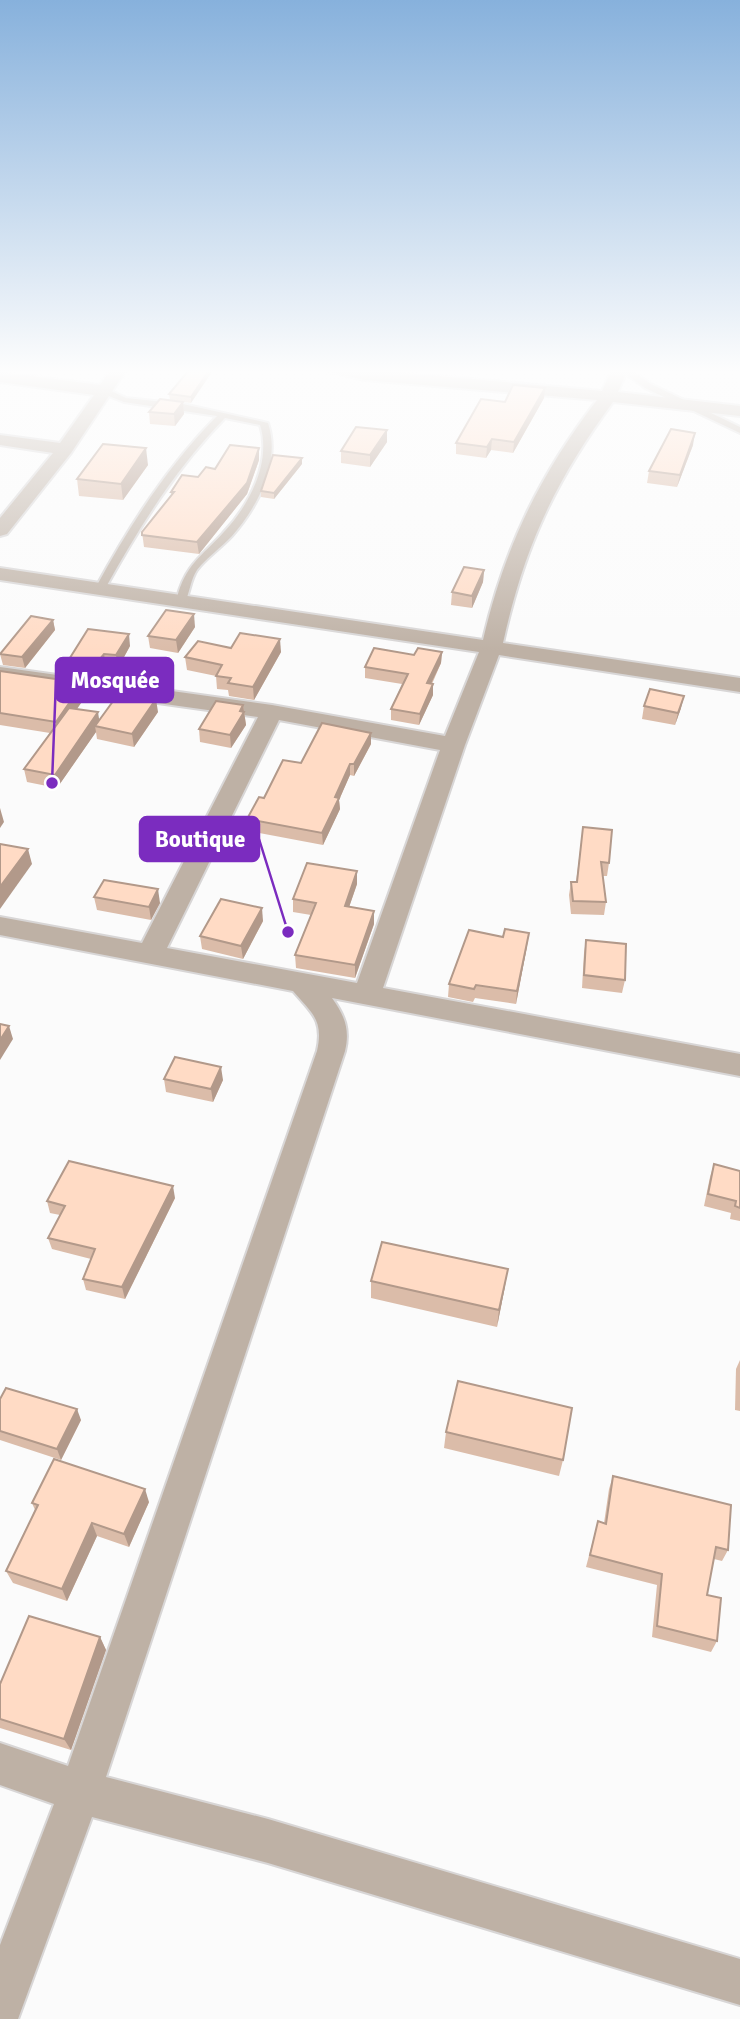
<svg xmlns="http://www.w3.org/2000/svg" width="740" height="2019" font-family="Signika,sans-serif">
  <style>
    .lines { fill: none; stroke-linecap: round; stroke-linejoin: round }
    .lane-casing { stroke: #d8d6d6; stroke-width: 4 }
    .street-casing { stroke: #d8d6d6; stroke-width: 4 }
    .lane { fill: #beb1a5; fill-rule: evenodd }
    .street { fill: #beb1a5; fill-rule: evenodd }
    .wall { fill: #dbbca9 }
    .shaded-wall { fill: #b2998a }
    .building { fill: #ffdbc5; stroke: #b2998a; stroke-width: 2 }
    .leader { fill: none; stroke: #7b2cbf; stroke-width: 2.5 }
    .callout-dot { fill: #7b2cbf; stroke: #fff; stroke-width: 2.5 }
    .callout { fill: #7b2cbf; stroke: #7b2cbf; stroke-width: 2.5 }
    .callout-label { font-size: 23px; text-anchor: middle; font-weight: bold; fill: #fff }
  </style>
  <rect width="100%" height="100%" fill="#fbfbfb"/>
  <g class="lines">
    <!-- lane casing -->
    <g class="lane-casing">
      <g id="lane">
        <polygon points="619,369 629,369 651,384 740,427 740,433 645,388"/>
        <path d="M 101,389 L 107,389 L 126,398 L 183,404 L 268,423 C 281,463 258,506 232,536 C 221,548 207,557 197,570 C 191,579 190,590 186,600 L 177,598 C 185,565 202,556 223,533 C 249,506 272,462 260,425 L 225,418 C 176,468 140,526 106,587 L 101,590 L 96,587 C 130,525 167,467 217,416 L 124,402 L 101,393 Z"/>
      </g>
    </g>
    <!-- street casing -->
    <g class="street-casing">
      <g id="street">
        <polygon points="111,369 127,369 71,453 7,534 0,536 0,518 53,453 0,445 0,435 60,443 94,395 0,382 0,372 100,385"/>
        <path d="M 328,369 L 362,369 L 602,391 L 612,369 L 628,369 L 618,392 L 740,406 L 740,416 L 613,402 C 555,481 524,547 503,643 L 740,678 L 740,692 L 499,655 L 465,745 L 383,988 L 740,1054 L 740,1076 L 332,998 C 345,1016 350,1030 345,1051 L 106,1777 L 268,1819 L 740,1959 L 740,2005 L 268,1863 L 92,1817 L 18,2019 L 0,2019 L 0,1945 L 54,1804 L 0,1785 L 0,1743 L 68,1766 L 317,1051 C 324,1020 312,1013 293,991 L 0,935 L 0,917 L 142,943 L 258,717 L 0,681 L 0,667 L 272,705 L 445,736 L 479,652 L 0,580 L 0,568 L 483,640 C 505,546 539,476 597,400 L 365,380 L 330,372 ZM 279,720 L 440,750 L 357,983 L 167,948 Z"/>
      </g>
    </g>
    <!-- lane -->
    <use href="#lane" class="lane"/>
    <!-- street -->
    <use href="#street" class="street"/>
  </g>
  <!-- wall -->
  <g class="wall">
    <polygon points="0,369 23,369 20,372 0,371"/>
    <polygon points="190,369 191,403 170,400 169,394"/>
    <polygon points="544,398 513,453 491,450 486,458 456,454 456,443 505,402"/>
    <polygon points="183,402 184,414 175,426 150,424 149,412"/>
    <polygon points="387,430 387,442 370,467 341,463 341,451"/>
    <polygon points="693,445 677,487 647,483 649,471"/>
    <polygon points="259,460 247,494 199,554 144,547 142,532 171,495 171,492 215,469"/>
    <polygon points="302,464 274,499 261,497 261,491"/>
    <polygon points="148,465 123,500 79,496 77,479"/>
    <polygon points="484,570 483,582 472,608 451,605 452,592"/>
    <polygon points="53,620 55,630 25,668 3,665 0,654"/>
    <polygon points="195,627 178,653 150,648 148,636"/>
    <polygon points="130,646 118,668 106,666 98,678 70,674 68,661"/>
    <polygon points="231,648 281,652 254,700 229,696 228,690 217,689 216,676 187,670 185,657"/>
    <polygon points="442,652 441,663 432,684 433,695 419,725 391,720 391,709 402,684 365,678 365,667 414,655"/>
    <polygon points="0,671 86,696 76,709 99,720 158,712 134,747 97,739 96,732 57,788 27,782 24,769 50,733 0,725"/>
    <polygon points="243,705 246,725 231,748 200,742 199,729"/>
    <polygon points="644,706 681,708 675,725 642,719"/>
    <polygon points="371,744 354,776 350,775 339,800 340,809 323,845 248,831 247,819 301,763"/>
    <polygon points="583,827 609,863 607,876 603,876 606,902 604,915 571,914 569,895 571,882 576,882"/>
    <polygon points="357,884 349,907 374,924 355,978 296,968 295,955 311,915 293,912 293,899"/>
    <polygon points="94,897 160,903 151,920 97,910"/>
    <polygon points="263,921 243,959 202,949 200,936"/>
    <polygon points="586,940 625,980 622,993 582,988 584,953"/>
    <polygon points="527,946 516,1004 475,998 473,1002 448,997 449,984"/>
    <polygon points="164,1079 223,1080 213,1102 166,1092"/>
    <polygon points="714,1164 740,1171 740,1221 730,1219 731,1213 704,1206 710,1177"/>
    <polygon points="175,1198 125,1299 86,1290 83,1279 91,1259 52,1249 48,1238 60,1215 50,1213 47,1201"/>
    <polygon points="371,1281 505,1286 497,1327 371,1298"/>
    <polygon points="740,1360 740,1411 735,1410 736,1369"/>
    <polygon points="0,1399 81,1420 61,1460 0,1440"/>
    <polygon points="446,1432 563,1460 559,1476 444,1448"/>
    <polygon points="613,1476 728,1550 722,1561 714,1559 707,1595 717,1641 711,1652 652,1637 657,1585 586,1567 598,1521 604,1523 609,1489"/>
    <polygon points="149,1502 129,1547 97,1536 67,1601 13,1583 6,1571 35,1510 32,1503"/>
    <polygon points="100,1637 106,1650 71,1750 0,1728 0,1684"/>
  </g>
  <!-- shaded-wall -->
  <g class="shaded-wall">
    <polygon points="210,369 214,369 191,403 191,397"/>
    <polygon points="545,388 544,398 513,453 514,442"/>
    <polygon points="183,402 184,414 175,426 174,414"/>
    <polygon points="387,430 387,442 370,467 370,455"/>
    <polygon points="695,433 693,445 677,487 680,475"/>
    <polygon points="492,439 491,450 486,458 487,447"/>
    <polygon points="146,448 148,465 123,500 121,484"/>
    <polygon points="259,448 259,460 247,494 199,554 197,542"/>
    <polygon points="302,458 302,464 274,499 274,493"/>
    <polygon points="484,570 483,582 472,608 472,596"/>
    <polygon points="194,614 195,627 178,653 176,640"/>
    <polygon points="53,620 55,630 25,668 22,657"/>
    <polygon points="129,634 130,646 118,668 116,655"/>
    <polygon points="280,639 281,652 254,700 253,687"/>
    <polygon points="442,652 441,663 426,694 427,683"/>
    <polygon points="104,654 106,666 98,678 95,665"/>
    <polygon points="83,683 86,696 59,735 56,722"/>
    <polygon points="433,684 433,695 419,725 420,714"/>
    <polygon points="684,696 681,708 675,725 678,713"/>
    <polygon points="156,699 158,712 134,747 132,734"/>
    <polygon points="243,705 246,725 231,748 230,735"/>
    <polygon points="98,712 100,725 95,726 96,732 57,788 55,775"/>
    <polygon points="371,733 371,744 354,776 354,764"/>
    <polygon points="350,764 350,775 339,800 340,809 323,845 322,833 335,797"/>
    <polygon points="0,808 4,822 0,828"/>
    <polygon points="28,849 32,864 0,909 0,887"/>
    <polygon points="357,871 357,884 345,919 345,906"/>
    <polygon points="158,889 160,903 151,920 149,907"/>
    <polygon points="262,908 263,921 243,959 241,946"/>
    <polygon points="374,911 374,924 355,978 355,965"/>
    <polygon points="529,933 527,946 516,1004 517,991"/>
    <polygon points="9,1026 13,1039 0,1060 0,1040"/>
    <polygon points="221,1067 223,1080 213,1102 211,1089"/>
    <polygon points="173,1186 175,1198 125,1299 122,1287"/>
    <polygon points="508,1269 505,1286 497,1327 499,1310"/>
    <polygon points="77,1409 81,1420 61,1460 57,1449"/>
    <polygon points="145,1489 149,1502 129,1547 124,1534"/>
    <polygon points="92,1523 97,1536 67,1601 62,1589"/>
    <polygon points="100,1637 106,1650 71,1750 64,1739"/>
  </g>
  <!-- building -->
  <g class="building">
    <polygon points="190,369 210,369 191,397 169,394"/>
    <polygon points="513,385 545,388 514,442 492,439 487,447 456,443 481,399 505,402"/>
    <polygon points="160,399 183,402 174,414 149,412"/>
    <polygon points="356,427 387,430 370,455 341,451"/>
    <polygon points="671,429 695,433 680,475 649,471"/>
    <polygon points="103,444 146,448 121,484 77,479"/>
    <polygon points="230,445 259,448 247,483 197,542 142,535 142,532 174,492 171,492 182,475 198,477 206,467 215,469"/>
    <polygon points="273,455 302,458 274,493 261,491"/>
    <polygon points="464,567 484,570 472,596 452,592"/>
    <polygon points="166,610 194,614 176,640 148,636"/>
    <polygon points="31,616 53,620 22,657 0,654"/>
    <polygon points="88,629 129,634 116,655 104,654 95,665 68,661"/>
    <polygon points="240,633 280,639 253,687 228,683 231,678 216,676 222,665 185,657 198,641 231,648"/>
    <polygon points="374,648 414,655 418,648 442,652 427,683 433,684 420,714 391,709 408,674 365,667"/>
    <polygon points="0,671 83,683 56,722 0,713"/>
    <polygon points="650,689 684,696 678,713 644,706"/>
    <polygon points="119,693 156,699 132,734 95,726"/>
    <polygon points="216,701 243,705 240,711 244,712 230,735 199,729"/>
    <polygon points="69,708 98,712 55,775 24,769"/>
    <polygon points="322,723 371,733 354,764 350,764 335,797 339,798 322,833 247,819 259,797 264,798 283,760 301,763"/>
    <polygon points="583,827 612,830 609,863 601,862 606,902 573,901 571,882 577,882"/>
    <polygon points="0,844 28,849 0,887"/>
    <polygon points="307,863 357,871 345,906 374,911 355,965 295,955 316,903 293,899"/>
    <polygon points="104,880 158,889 149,907 94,897"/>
    <polygon points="221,899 262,908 241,946 200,936"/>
    <polygon points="505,929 529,933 517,991 476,985 474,989 449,984 469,930 503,937"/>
    <polygon points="586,940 626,944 625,980 584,975"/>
    <polygon points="0,1024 9,1026 0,1040"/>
    <polygon points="175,1057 221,1067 211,1089 164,1079"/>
    <polygon points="69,1161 173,1186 122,1287 83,1279 95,1249 48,1238 65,1206 47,1201"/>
    <polygon points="714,1164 740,1171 740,1208 735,1206 736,1201 708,1194"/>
    <polygon points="382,1242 508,1269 499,1310 371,1281"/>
    <polygon points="458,1381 572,1408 563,1460 446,1432"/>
    <polygon points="6,1388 77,1409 57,1449 0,1431 0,1399"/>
    <polygon points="54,1459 145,1489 124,1534 92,1523 62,1589 6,1571 38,1505 32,1503"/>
    <polygon points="613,1476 731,1505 728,1550 716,1547 707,1595 721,1598 717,1641 657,1626 662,1574 590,1555 598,1521 606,1524"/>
    <polygon points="29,1616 100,1637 64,1739 0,1719 0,1684"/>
  </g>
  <!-- sky -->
  <linearGradient id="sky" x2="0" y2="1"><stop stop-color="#87b1dc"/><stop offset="0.57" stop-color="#fdfdfd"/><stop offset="1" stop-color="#fdfdfd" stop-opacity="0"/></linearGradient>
  <rect width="740" height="652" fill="url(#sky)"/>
  <!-- callouts -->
  <path class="leader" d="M52 783L56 680M288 932L259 839"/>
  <g class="callout-dot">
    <circle cx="52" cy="783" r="7"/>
    <circle cx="288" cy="932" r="7"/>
  </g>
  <g class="callout">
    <rect x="56" y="658" width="117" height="44" rx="7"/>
    <rect x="140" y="817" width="119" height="44" rx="7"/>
  </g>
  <g class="callout-label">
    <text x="115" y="688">Mosquée</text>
    <text x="200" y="847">Boutique</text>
  </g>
</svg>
